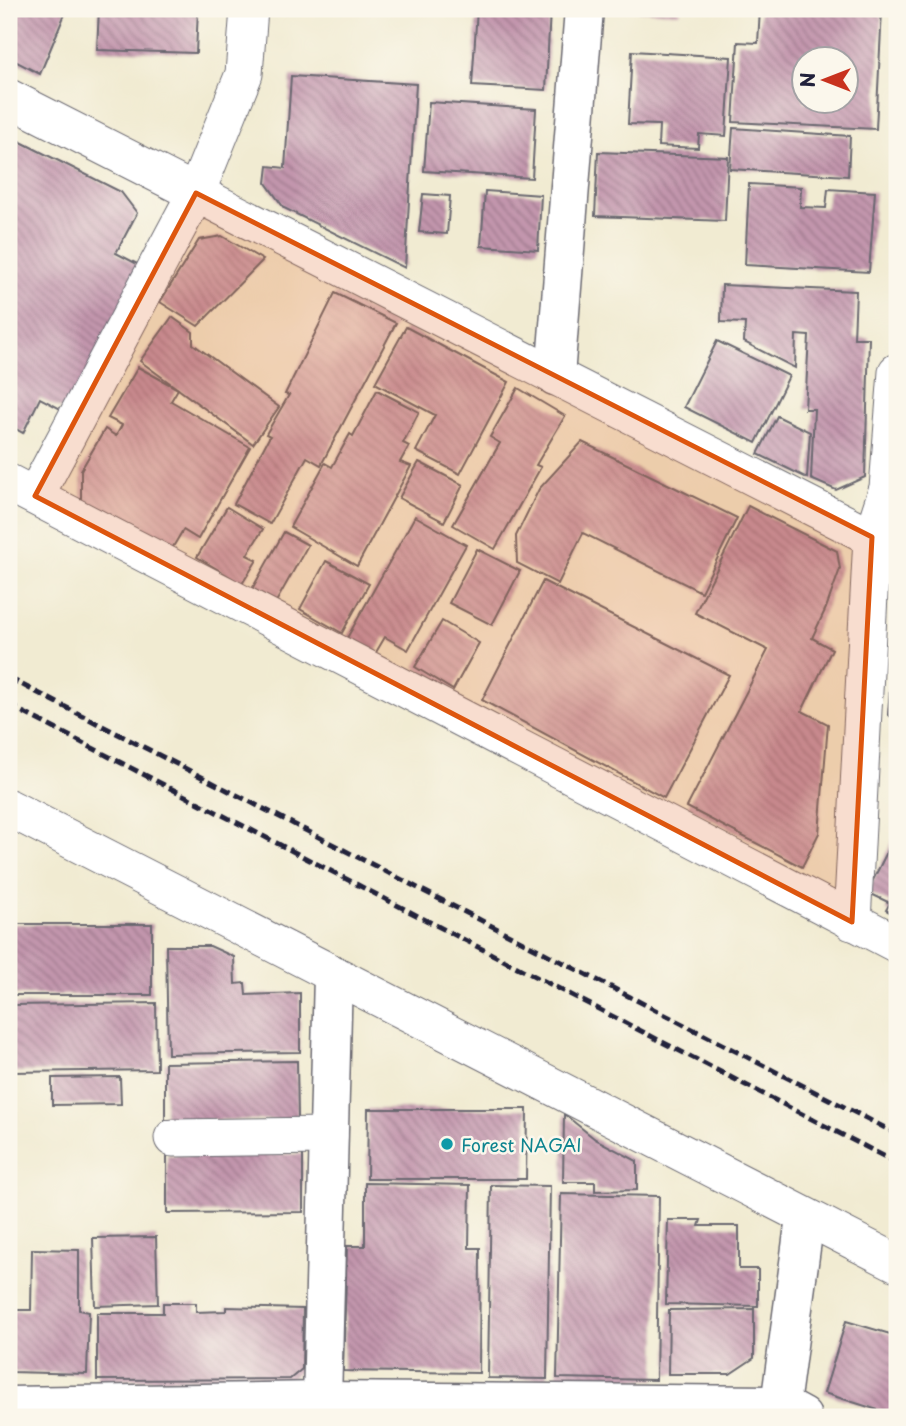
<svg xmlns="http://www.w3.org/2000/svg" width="906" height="1426" font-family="'Playpen Sans',sans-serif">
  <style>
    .building { fill: url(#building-back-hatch); fill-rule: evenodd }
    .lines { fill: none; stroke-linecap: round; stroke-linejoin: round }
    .street-casing { stroke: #6a6870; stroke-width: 39 }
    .secondary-casing { stroke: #6a6870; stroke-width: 41 }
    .street { stroke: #fff; stroke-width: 37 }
    .secondary { stroke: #fff; stroke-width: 38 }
    .rail { stroke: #22223b; stroke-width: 5; stroke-dasharray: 10 5; stroke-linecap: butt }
    .marked { fill: #de560e; fill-opacity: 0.2; stroke: #de560e; stroke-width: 5; stroke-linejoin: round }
    .culture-dot { fill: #0f9aa8; stroke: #fbf7ec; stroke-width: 2.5 }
    .labels { text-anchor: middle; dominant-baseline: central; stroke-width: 5; stroke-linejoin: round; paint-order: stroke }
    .culture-label { font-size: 18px; fill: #0d838f; stroke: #fbf7ec; text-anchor: start }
  </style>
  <defs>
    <pattern id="building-back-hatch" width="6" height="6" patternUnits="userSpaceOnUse" patternTransform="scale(1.75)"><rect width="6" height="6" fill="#c396ad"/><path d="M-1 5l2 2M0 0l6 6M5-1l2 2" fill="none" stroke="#9e7a8e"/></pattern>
  </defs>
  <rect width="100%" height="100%" fill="#fbf7ec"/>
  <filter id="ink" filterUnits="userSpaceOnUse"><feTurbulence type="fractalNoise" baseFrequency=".0143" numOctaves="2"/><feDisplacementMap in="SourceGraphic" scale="14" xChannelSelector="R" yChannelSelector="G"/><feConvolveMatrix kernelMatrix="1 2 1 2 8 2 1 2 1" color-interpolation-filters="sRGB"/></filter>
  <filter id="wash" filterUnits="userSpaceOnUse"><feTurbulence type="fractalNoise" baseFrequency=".00686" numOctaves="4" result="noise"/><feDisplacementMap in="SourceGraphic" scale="28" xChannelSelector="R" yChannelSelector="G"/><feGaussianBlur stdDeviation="1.57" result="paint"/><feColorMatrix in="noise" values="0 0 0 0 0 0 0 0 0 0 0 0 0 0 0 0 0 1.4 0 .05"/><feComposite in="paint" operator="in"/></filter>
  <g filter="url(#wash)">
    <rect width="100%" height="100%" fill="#f1ebd2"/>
    <g id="blocks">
      <!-- building -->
      <g class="building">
        <polygon points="9,9 67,9 40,74 9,58"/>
        <polygon points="99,9 198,9 196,53 97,50"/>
        <polygon points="477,9 550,9 546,90 472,86"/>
        <polygon points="639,9 680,9 680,13 639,11"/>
        <path d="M 760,9 L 882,9 L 876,129 L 733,122 L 738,42 L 758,43 ZM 804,60 L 846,60 L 846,102 L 804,102 Z"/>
        <polygon points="632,51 731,57 726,136 699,134 698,148 658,146 659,125 628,124"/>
        <polygon points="291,76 416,84 405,268 284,208 266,183 268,166 285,168"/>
        <polygon points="429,102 536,109 532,178 424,171"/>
        <polygon points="733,128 850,136 848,176 730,169"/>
        <polygon points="9,136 121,192 137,213 116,253 143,267 68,413 40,398 23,433 9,425"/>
        <polygon points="598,152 728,157 725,221 595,216"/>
        <polygon points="749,184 801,187 800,207 826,208 828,189 875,192 869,272 745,265"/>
        <polygon points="485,191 541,195 538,250 481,246"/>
        <polygon points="423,194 450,196 447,234 419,232"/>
        <polygon points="222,236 263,260 198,326 160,302 199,240"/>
        <polygon points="722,285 856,291 854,338 869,338 865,477 836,490 811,479 814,409 805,409 809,336 796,335 795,368 744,342 745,323 721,322"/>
        <polygon points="335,293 396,323 321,465 307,457 270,524 234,504 270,436 266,434 289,395 285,394"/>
        <polygon points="172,317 193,332 193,344 279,407 253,444 140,361"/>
        <polygon points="406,327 509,382 460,474 416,451 435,415 375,383"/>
        <polygon points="717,341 789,376 756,443 684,407"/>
        <polygon points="138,367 178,389 171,401 250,447 198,539 183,530 170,552 81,502 81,470 105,429 116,436 122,425 108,418"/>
        <polygon points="518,388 565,416 536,465 541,467 495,549 453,525 500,443 490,437"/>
        <polygon points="377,390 419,412 403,443 409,446 400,462 411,466 357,566 290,527 325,463 332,467 350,434 353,436"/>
        <polygon points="777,416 810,432 807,478 758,454"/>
        <polygon points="582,442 737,518 701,592 583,533 558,584 517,563 516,536 539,489"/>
        <polygon points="419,462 463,485 444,522 399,498"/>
        <polygon points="748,506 837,551 840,569 826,608 812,638 832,649 802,711 828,724 819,833 802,867 687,807 768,650 695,613"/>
        <polygon points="227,507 263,529 247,555 257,560 242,584 197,557"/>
        <polygon points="415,516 466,545 408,650 385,637 375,654 347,638"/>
        <polygon points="284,532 308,545 276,602 252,589"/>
        <polygon points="477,549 520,571 492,625 449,603"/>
        <polygon points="326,561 369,584 342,633 300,609"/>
        <polygon points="543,581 729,675 664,798 482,700"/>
        <polygon points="895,618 897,619 897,720 888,715"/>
        <polygon points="442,621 479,643 453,690 415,667"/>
        <polygon points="895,836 897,837 897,916 886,910 890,903 867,892"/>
        <rect x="9" y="924" width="143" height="71"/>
        <polygon points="166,946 210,946 234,957 235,984 245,983 246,995 300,993 300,1052 168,1054"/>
        <polygon points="156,1003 157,1070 12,1072 12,1005"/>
        <polygon points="297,1061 298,1120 165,1120 165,1063"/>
        <polygon points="120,1077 121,1104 52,1105 52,1078"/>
        <polygon points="368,1109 527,1109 526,1179 367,1179"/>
        <polygon points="564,1114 595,1139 637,1161 637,1190 595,1191 595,1182 563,1182"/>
        <polygon points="303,1154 303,1212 167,1213 167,1155"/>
        <polygon points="365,1183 470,1185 469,1248 480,1248 479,1373 343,1371 347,1246 365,1246"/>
        <polygon points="491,1185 550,1186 547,1379 488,1378"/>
        <polygon points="561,1194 659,1196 656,1380 557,1378"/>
        <polygon points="668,1220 701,1220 699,1226 739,1226 739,1269 758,1269 758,1306 666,1304"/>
        <polygon points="156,1237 158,1304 95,1306 93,1238"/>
        <polygon points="32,1249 79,1250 79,1310 89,1312 87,1374 11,1372 12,1310 31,1310"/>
        <polygon points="163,1303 196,1303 196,1312 226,1311 226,1307 303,1309 302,1369 290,1379 97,1380 97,1313 163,1313"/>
        <polygon points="754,1309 754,1358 730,1374 668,1374 669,1310"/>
        <polygon points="846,1321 897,1336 897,1416 824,1393"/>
      </g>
    </g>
  </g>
  <g filter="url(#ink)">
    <use href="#blocks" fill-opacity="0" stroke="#6a6870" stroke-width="2"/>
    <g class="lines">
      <!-- street casing -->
      <g class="street-casing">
        <g id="street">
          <polyline points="9,98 897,550"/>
          <polyline points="9,483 897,944"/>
          <polyline points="35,496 196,193 244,74 249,9"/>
          <polyline points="9,808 897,1263"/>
          <polyline points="852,922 872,537 888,488 897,372"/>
          <polyline points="173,1138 329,1136"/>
        </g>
      </g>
      <!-- secondary casing -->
      <g class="secondary-casing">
        <g id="secondary">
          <polyline points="555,376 584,9"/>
          <polyline points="780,1405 805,1218"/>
          <polyline points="9,1406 322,1401 780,1405 802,1417"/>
          <polyline points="319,1417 322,1401 333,975"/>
        </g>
      </g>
      <!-- street -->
      <use href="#street" class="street"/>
      <!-- secondary -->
      <use href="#secondary" class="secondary"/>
      <!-- rail -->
      <g class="rail">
        <polyline points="9,678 897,1134"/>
        <polyline points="9,705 897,1163"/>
      </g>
    </g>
  </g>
  <!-- marked area -->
  <path class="marked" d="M 196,193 L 872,537 L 852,922 L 35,496 Z"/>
  <!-- markers -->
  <circle class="culture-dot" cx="447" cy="1144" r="7"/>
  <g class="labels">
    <!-- culture labels -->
    <g class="culture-label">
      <text x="461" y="1144">Forest NAGAI</text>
    </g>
  </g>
  <!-- margin -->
  <rect width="906" height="1426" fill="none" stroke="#fbf7ec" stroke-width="35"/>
  <!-- north arrow -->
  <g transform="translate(825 80) rotate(270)"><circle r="33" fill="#fbf7ec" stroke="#a4a2a5" stroke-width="2"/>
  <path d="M0-5L12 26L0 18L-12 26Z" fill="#c8321e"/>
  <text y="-10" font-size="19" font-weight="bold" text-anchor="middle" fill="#22223b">N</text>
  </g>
</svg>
